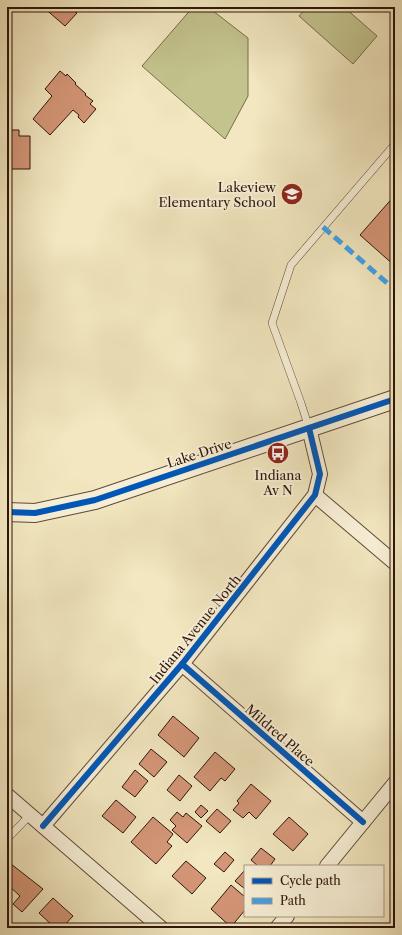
<svg xmlns="http://www.w3.org/2000/svg" width="402" height="935" font-family="'Libre Caslon Text',serif">
  <style>
    .green { fill: #c3c38d; stroke: #786c4c }
    .building { fill: #d49677; stroke: #2e150b }
    .lines { fill: none; stroke-linecap: round; stroke-linejoin: round }
    .service-casing { stroke: #5f4a38; stroke-width: 8 }
    .minor-casing { stroke: #5f4a38; stroke-width: 16 }
    .tertiary-casing { stroke: #5f4a38; stroke-width: 20 }
    .service { stroke: #f7efd6; stroke-width: 7 }
    .minor { stroke: #f7efd6; stroke-width: 14 }
    .tertiary { stroke: #f7efd6; stroke-width: 18 }
    .quiet { stroke: #3ea2e9; stroke-width: 5; stroke-dasharray: 10 5; stroke-linecap: butt }
    .cycleway-casing { stroke: #f7efd6; stroke-width: 8 }
    .cycleway { stroke: #0057b8; stroke-width: 6 }
    .labels { text-anchor: middle; dominant-baseline: central; stroke-width: 4; stroke-linejoin: round; paint-order: stroke }
    .poi-label { font-size: 13px; fill: #2e150b; stroke: #f7efd6; text-anchor: end }
    .street-label { font-size: 13px; fill: #2e150b; stroke: #f7efd6 }
  </style>
  <rect width="100%" height="100%" fill="#f2e7c0"/>
  <filter id="stains"><feTurbulence type="fractalNoise" baseFrequency=".005" numOctaves="4"/><feColorMatrix values="0 0 0 0 .2 0 0 0 0 .09 0 0 0 0 .02 0 0 0 .5 -.17"/></filter>
  <radialGradient id="worn" r=".72"><stop offset=".6" stop-color="#630" stop-opacity="0"/><stop offset="1" stop-color="#630" stop-opacity=".3"/></radialGradient>
  <!-- green -->
  <g class="green">
    <polygon points="193,7 208,7 248,38 248,96 225,139 142,66"/>
    <polygon points="307,7 344,7 377,36 353,64 299,16"/>
  </g>
  <!-- building -->
  <g class="building">
    <polygon points="43,7 73,7 71,9 77,13 65,26"/>
    <polygon points="60,71 66,76 67,74 76,83 75,84 86,94 85,95 93,101 90,104 96,109 84,123 78,117 79,115 73,110 50,135 33,119 52,96 45,89"/>
    <polygon points="7,130 19,130 19,136 30,136 30,169 7,169"/>
    <polygon points="395,195 395,266 360,235"/>
    <polygon points="173,716 199,738 184,757 158,735"/>
    <polygon points="151,749 167,762 154,777 139,764"/>
    <polygon points="215,752 235,769 225,781 221,778 210,791 194,777"/>
    <polygon points="135,770 148,781 135,797 122,787"/>
    <polygon points="179,775 192,786 180,801 167,790"/>
    <polygon points="251,784 271,801 256,819 249,812 243,818 233,810 239,803 237,801"/>
    <polygon points="116,800 136,817 123,833 102,816"/>
    <polygon points="201,805 208,811 201,818 195,812"/>
    <polygon points="217,809 231,821 220,833 206,821"/>
    <polygon points="177,812 183,817 186,813 202,826 187,843 172,830 176,826 170,820"/>
    <polygon points="153,817 173,834 167,842 172,846 156,864 131,842"/>
    <polygon points="289,817 308,834 293,851 273,834"/>
    <polygon points="261,848 275,859 270,866 258,866 251,860"/>
    <polygon points="225,852 234,860 224,872 214,864"/>
    <polygon points="186,861 206,878 192,894 172,876"/>
    <polygon points="11,864 43,889 22,912 13,904 20,896 9,886 10,885 7,883 7,869"/>
    <polygon points="245,870 245,889 235,881"/>
    <polygon points="231,885 245,897 245,910 231,927 211,909"/>
    <polygon points="53,898 73,916 62,928 55,928 39,913"/>
    <polygon points="82,924 87,928 78,928"/>
  </g>
  <g class="lines">
    <!-- service casing -->
    <g class="service-casing">
      <g id="service">
        <polyline points="309,428 301,403 272,323 291,265 395,144"/>
        <polyline points="7,839 30,815"/>
      </g>
    </g>
    <!-- minor casing -->
    <g class="minor-casing">
      <g id="minor">
        <polyline points="315,495 395,563"/>
        <polyline points="182,664 363,822"/>
        <polyline points="7,795 161,928"/>
        <polyline points="43,826 182,664 315,495 320,474 309,428"/>
        <polyline points="327,866 395,783"/>
        <polyline points="277,928 287,916"/>
      </g>
    </g>
    <!-- tertiary casing -->
    <g class="tertiary-casing">
      <polyline id="tertiary" points="7,512 35,513 95,500 395,399"/>
    </g>
    <!-- service -->
    <use href="#service" class="service"/>
    <!-- minor -->
    <use href="#minor" class="minor"/>
    <!-- tertiary -->
    <use href="#tertiary" class="tertiary"/>
    <!-- quiet -->
    <polyline class="quiet" points="323,227 395,290"/>
    <!-- cycleway casing -->
    <g class="cycleway-casing">
      <g id="cycleway">
        <polyline points="7,512 35,513 95,500 395,399"/>
        <polyline points="182,664 363,822"/>
        <polyline points="43,826 182,664 315,495 320,474 309,428"/>
      </g>
    </g>
    <!-- cycleway -->
    <use href="#cycleway" class="cycleway"/>
  </g>
  <!-- icons -->
  <defs>
    <g id="school-disc" transform="scale(1.15)"><circle r="9.5" fill="#8f2418" stroke="#f7efd6"/><path d="M0-5L7-2L0 1L-7-2ZM-4 1L0 2.5L4 1V4Q0 6-4 4Z" fill="#fff"/></g>
    <g id="bus-disc" transform="scale(1.15)"><circle r="9.5" fill="#8f2418" stroke="#f7efd6"/><path d="M-5-6H5V4H4V6H2V4H-2V6H-4V4H-5ZM-3.5-4V0h7V-4ZM-3.5 1.2v1.5H-2V1.2ZM2 1.2v1.5H3.5V1.2Z" fill="#fff"/></g>
  </defs>
  <g fill-rule="evenodd">
    <use href="#school-disc" x="292" y="194"/>
    <use href="#bus-disc" x="278" y="453"/>
  </g>
  <g class="labels">
    <!-- poi labels -->
    <g class="poi-label">
      <text x="276" y="187">Lakeview<tspan x="276" dy="15">Elementary School</tspan></text>
      <text x="278" y="475" text-anchor="middle">Indiana<tspan x="278" dy="15">Av N</tspan></text>
    </g>
    <!-- street labels -->
    <g class="street-label">
      <text transform="translate(199 453) rotate(-18)">Lake Drive</text>
      <text transform="translate(195 629) rotate(-51)">Indiana Avenue North</text>
      <text transform="translate(280 735) rotate(41)">Mildred Place</text>
    </g>
  </g>
  <!-- margin -->
  <rect width="402" height="935" fill="none" stroke="#f2e7c0" stroke-width="24"/>
  <rect x="8" y="8" width="386" height="919" fill="none" stroke="#2e150b" stroke-width="2"/>
  <rect x="12" y="12" width="378" height="911" fill="none" stroke="#2e150b"/>
  <!-- legend -->
  <rect x="244" y="865" width="140" height="52" fill="#f7efd6" stroke="#a79885"/>
  <rect x="252" y="878" width="20" height="6" fill="#0057b8" stroke="#a79885"/>
  <text x="280" y="885" font-size="12" fill="#2e150b">Cycle path</text>
  <rect x="252" y="898" width="20" height="6" fill="#3ea2e9" stroke="#a79885"/>
  <text x="280" y="905" font-size="12" fill="#2e150b">Path</text>
  <rect width="100%" height="100%" filter="url(#stains)"/>
  <rect width="100%" height="100%" fill="url(#worn)"/>
</svg>
